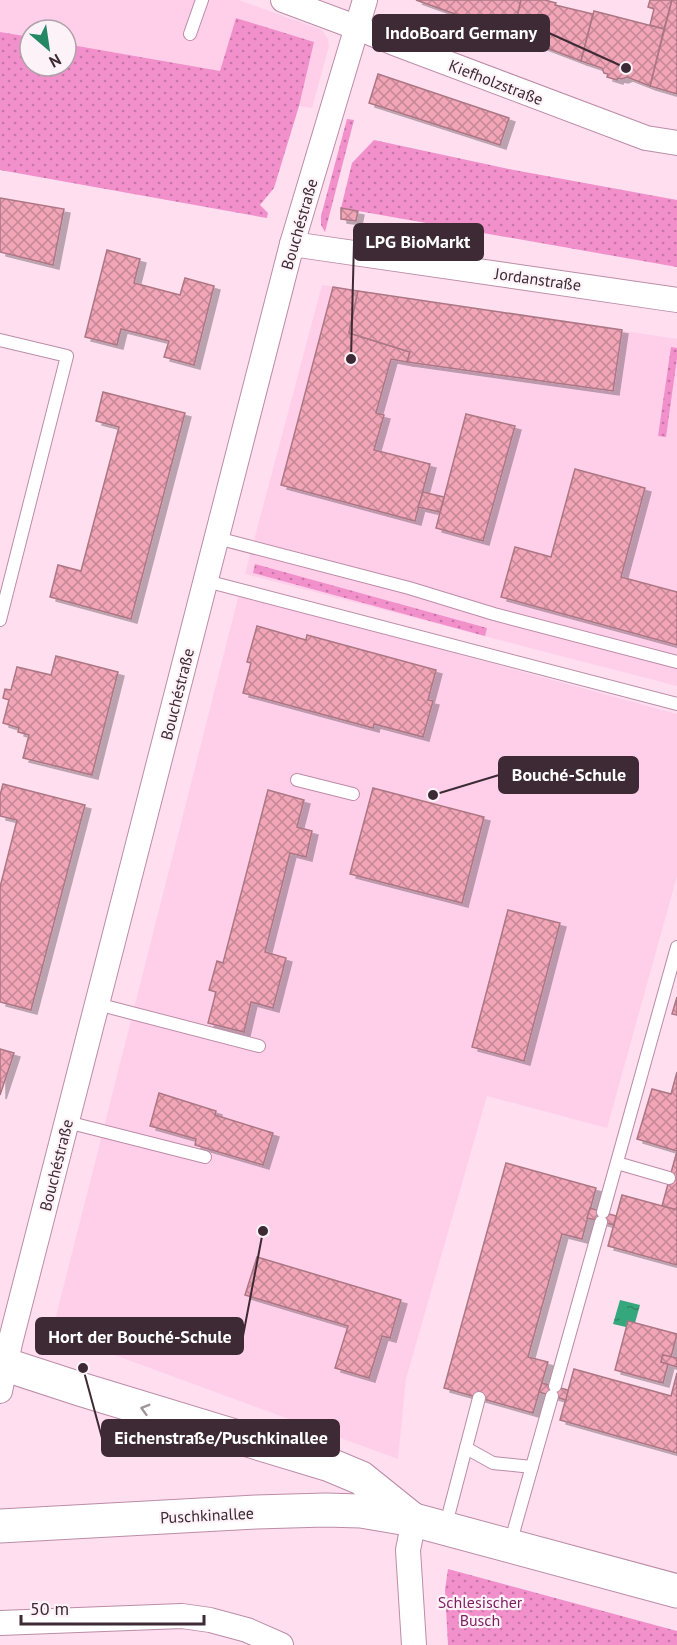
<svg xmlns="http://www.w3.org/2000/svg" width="677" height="1645" font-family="'PT Sans',sans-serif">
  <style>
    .built { fill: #ffcfea }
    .grass { fill: url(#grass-dots) }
    .water { fill: url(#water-ripples) }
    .building { fill: url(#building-cross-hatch); stroke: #ac7784; stroke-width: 1.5; filter: url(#shadow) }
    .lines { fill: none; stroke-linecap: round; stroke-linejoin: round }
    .lane-casing { stroke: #bc8ca8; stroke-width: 14 }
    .street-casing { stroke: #bc8ca8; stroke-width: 26 }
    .secondary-casing { stroke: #bc8ca8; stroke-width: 35 }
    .lane { stroke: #fff; stroke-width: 12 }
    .street { stroke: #fff; stroke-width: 24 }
    .secondary { stroke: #fff; stroke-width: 33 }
    .oneway { stroke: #9e949a }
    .labels { text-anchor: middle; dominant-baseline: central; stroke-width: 4.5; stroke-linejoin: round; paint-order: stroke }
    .street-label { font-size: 16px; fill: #3d2a35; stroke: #fdf2f8 }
    .park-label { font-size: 16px; fill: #7c1d5e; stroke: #fdf2f8 }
    .leader { fill: none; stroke: #3d2a35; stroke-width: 2 }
    .callout-dot { fill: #3d2a35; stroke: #fdf2f8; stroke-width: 2 }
    .callout { fill: #3d2a35; stroke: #3d2a35; stroke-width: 2 }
    .callout-label { font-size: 18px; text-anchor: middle; font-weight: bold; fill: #fff }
  </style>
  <defs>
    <pattern id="grass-dots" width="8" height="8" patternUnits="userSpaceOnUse" patternTransform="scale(1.5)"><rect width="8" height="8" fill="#f290cb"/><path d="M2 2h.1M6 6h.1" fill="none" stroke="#c576a6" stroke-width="1.8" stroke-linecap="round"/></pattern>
    <pattern id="water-ripples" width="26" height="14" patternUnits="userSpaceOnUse" patternTransform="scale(1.5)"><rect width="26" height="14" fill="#34a87c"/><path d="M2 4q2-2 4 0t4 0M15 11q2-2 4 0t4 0" fill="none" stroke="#2d8966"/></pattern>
    <pattern id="building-cross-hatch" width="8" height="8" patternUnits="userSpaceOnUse" patternTransform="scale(1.5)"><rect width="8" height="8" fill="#f1a5b7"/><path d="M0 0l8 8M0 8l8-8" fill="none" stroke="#c48796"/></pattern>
    <filter id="shadow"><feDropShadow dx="6" dy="4" stdDeviation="0" flood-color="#0004"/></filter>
  </defs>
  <rect width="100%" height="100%" fill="#fedeef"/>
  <!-- built -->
  <g class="built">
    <polygon points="0,0 239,0 322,30 328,39 329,46 312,108 64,66 66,66 66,30 30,30 30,60 0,55"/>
    <polygon points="322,285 677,339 677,686 245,574"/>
    <polygon points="239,594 677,714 677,876 607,1128 487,1096 406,1379 398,1459 52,1332"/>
  </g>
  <!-- grass -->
  <g class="grass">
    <polygon points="236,18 314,42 299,106 274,188 260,205 268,213 267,218 0,170 0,32 30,37 30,66 66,66 66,44 220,71"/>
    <polygon points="347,119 354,120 325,232 321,225 321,216"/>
    <polygon points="374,140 514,170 677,200 677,267 341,208 352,163"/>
    <polygon points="671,347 677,348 677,358 666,437 658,436"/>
    <polygon points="255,564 487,628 485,636 253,573"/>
    <polygon points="448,1569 677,1631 677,1645 448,1645 445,1590"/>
  </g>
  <!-- water -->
  <polygon class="water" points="620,1300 640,1305 635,1323 626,1327 613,1324"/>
  <!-- building -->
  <g class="building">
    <polygon points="416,0 521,0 513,35"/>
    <polygon points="521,0 545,0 556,3 555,5 593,14 581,61 513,35"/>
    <polygon points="650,0 672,0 664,29 650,25 654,9 648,7"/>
    <polygon points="672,0 677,0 677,94 650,86"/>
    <polygon points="594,11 664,29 650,86 627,77 622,79 618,78 617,80 607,77 608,74 604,73 602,68 581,61"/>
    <polygon points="378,74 509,118 500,145 369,103"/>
    <polygon points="0,198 64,209 53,265 0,252"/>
    <polygon points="341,208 358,211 356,221 341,219"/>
    <polygon points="107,250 140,259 134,283 180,295 185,278 214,286 194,365 164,357 169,341 121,329 117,345 85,337"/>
    <polygon points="333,287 358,291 349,333 410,352 407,362 391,359 376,413 384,415 374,450 430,464 415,521 281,485"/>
    <polygon points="358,291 622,330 613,391 407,362 410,352 349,333"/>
    <polygon points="103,392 185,413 131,619 50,597 58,565 81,571 119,427 96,421"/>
    <polygon points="466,414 515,426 483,541 436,528"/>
    <polygon points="575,469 645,488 621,577 677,592 677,645 501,597 515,547 551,557"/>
    <polygon points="423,492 444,497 440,512 418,507"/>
    <polygon points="257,626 306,640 307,635 436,670 428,700 433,701 423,737 374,724 373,728 243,693 251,663 247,662"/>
    <polygon points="56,656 118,672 92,775 23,758 29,735 18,732 19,728 3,723 9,700 3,698 5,689 11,690 17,667 51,675"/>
    <polygon points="3,784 85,805 31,1010 0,1002 0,887 17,820 0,816 0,795"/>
    <polygon points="373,788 484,817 462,903 350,874"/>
    <polygon points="268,790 304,800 297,827 312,831 306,857 290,853 265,952 286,958 273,1008 251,1002 244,1032 208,1023 216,992 209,990 217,961 223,963"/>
    <polygon points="508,910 560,923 524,1061 472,1047"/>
    <polygon points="677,997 677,1015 672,1014"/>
    <polygon points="0,1049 14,1053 0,1095"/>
    <polygon points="677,1072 677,1210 662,1206 677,1151 637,1139 652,1089 671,1094"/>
    <polygon points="159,1093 216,1111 215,1115 273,1133 263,1165 195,1145 196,1139 150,1126"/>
    <polygon points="506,1163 596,1188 582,1239 562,1234 528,1357 548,1362 533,1413 444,1388"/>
    <polygon points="622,1195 677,1210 677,1265 608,1246"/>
    <polygon points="590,1208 616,1216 614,1225 587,1218"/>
    <polygon points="257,1257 401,1300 390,1338 382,1336 369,1378 335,1368 348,1326 245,1295"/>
    <polygon points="628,1321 677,1334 671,1357 663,1355 661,1362 668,1364 663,1383 615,1370"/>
    <polygon points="663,1355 677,1358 677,1367 661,1362"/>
    <polygon points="574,1369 671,1396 677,1373 677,1453 560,1420"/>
    <polygon points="542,1383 568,1390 566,1400 539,1392"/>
  </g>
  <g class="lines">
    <!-- lane casing -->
    <g class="lane-casing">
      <g id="lane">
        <polyline points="190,34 202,0"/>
        <polyline points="0,340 67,356 0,620"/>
        <polyline points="217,538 409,588 494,614 677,662"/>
        <polyline points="206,581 677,704"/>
        <polyline points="297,780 353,794"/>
        <polyline points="97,1004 259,1046"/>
        <polyline points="67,1122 205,1157"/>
        <polyline points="617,1163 669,1178"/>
        <polyline points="603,1212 677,947"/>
        <polyline points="555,1386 601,1222"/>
        <polyline points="466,1448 493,1463 532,1467"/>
        <polyline points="445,1528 479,1398"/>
        <polyline points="510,1544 552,1396"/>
      </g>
    </g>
    <!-- street casing -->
    <g class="street-casing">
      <g id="street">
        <polyline points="283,0 358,28 394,43 646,138 677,143"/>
        <polyline points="292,244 677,300"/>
        <polyline points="0,1391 10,1343 292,244 365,0"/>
        <polyline points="0,1623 182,1616 210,1620 247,1630 281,1645"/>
        <polyline points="414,1645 408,1550 414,1520"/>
      </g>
    </g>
    <!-- secondary casing -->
    <g class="secondary-casing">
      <g id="secondary">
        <polyline points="0,1363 83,1390 330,1465 361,1478 412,1519"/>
        <polyline points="0,1526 256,1512 325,1510 361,1511 414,1520 677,1591"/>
      </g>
    </g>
    <!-- lane -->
    <use href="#lane" class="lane"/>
    <!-- street -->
    <use href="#street" class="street"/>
    <!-- secondary -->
    <use href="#secondary" class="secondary"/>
  </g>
  <!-- one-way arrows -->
  <defs><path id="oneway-chevron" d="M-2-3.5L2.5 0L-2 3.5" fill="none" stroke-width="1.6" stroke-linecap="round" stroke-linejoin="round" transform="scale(1.5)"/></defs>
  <use class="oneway" href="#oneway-chevron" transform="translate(145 1409) rotate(-164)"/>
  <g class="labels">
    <!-- street labels -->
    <g class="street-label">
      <text transform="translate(496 82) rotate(21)">Kiefholzstraße</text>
      <text transform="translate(299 224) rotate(-74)">Bouchéstraße</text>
      <text transform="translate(538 279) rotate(8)">Jordanstraße</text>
      <text transform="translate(177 694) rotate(-76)">Bouchéstraße</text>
      <text transform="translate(56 1165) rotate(-76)">Bouchéstraße</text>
      <text transform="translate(207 1515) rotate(-3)">Puschkinallee</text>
    </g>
    <!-- park labels -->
    <g class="park-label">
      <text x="480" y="1602">Schlesischer<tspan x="480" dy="18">Busch</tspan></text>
    </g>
  </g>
  <!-- callouts -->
  <path class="leader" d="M626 68L549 33M351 359L354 242M433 795L499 775M263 1231L243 1336M83 1368L102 1438"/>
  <g class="callout-dot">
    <circle cx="626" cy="68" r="6"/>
    <circle cx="351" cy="359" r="6"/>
    <circle cx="433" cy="795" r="6"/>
    <circle cx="263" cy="1231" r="6"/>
    <circle cx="83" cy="1368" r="6"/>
  </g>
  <g class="callout">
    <rect x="373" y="15" width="176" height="36" rx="6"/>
    <rect x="354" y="224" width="129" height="36" rx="6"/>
    <rect x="499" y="757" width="139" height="36" rx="6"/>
    <rect x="36" y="1318" width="207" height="36" rx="6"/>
    <rect x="102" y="1420" width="237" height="36" rx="6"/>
  </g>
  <g class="callout-label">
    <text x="461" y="39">IndoBoard Germany</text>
    <text x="418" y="248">LPG BioMarkt</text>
    <text x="569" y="781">Bouché-Schule</text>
    <text x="140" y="1343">Hort der Bouché-Schule</text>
    <text x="221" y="1444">Eichenstraße/Puschkinallee</text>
  </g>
  <!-- north arrow -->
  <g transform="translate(48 48) rotate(151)"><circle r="28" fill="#fdf2f8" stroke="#b0a2aa" stroke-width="1.5"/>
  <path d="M0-4.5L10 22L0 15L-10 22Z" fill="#238863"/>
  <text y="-9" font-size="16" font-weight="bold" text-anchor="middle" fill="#3d2a35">N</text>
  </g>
  <!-- scale -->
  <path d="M21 1615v9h183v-9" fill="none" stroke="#3d2a35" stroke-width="3"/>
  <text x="30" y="1615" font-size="18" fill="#3d2a35" stroke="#fdf2f8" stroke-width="4.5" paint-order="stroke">50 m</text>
</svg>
